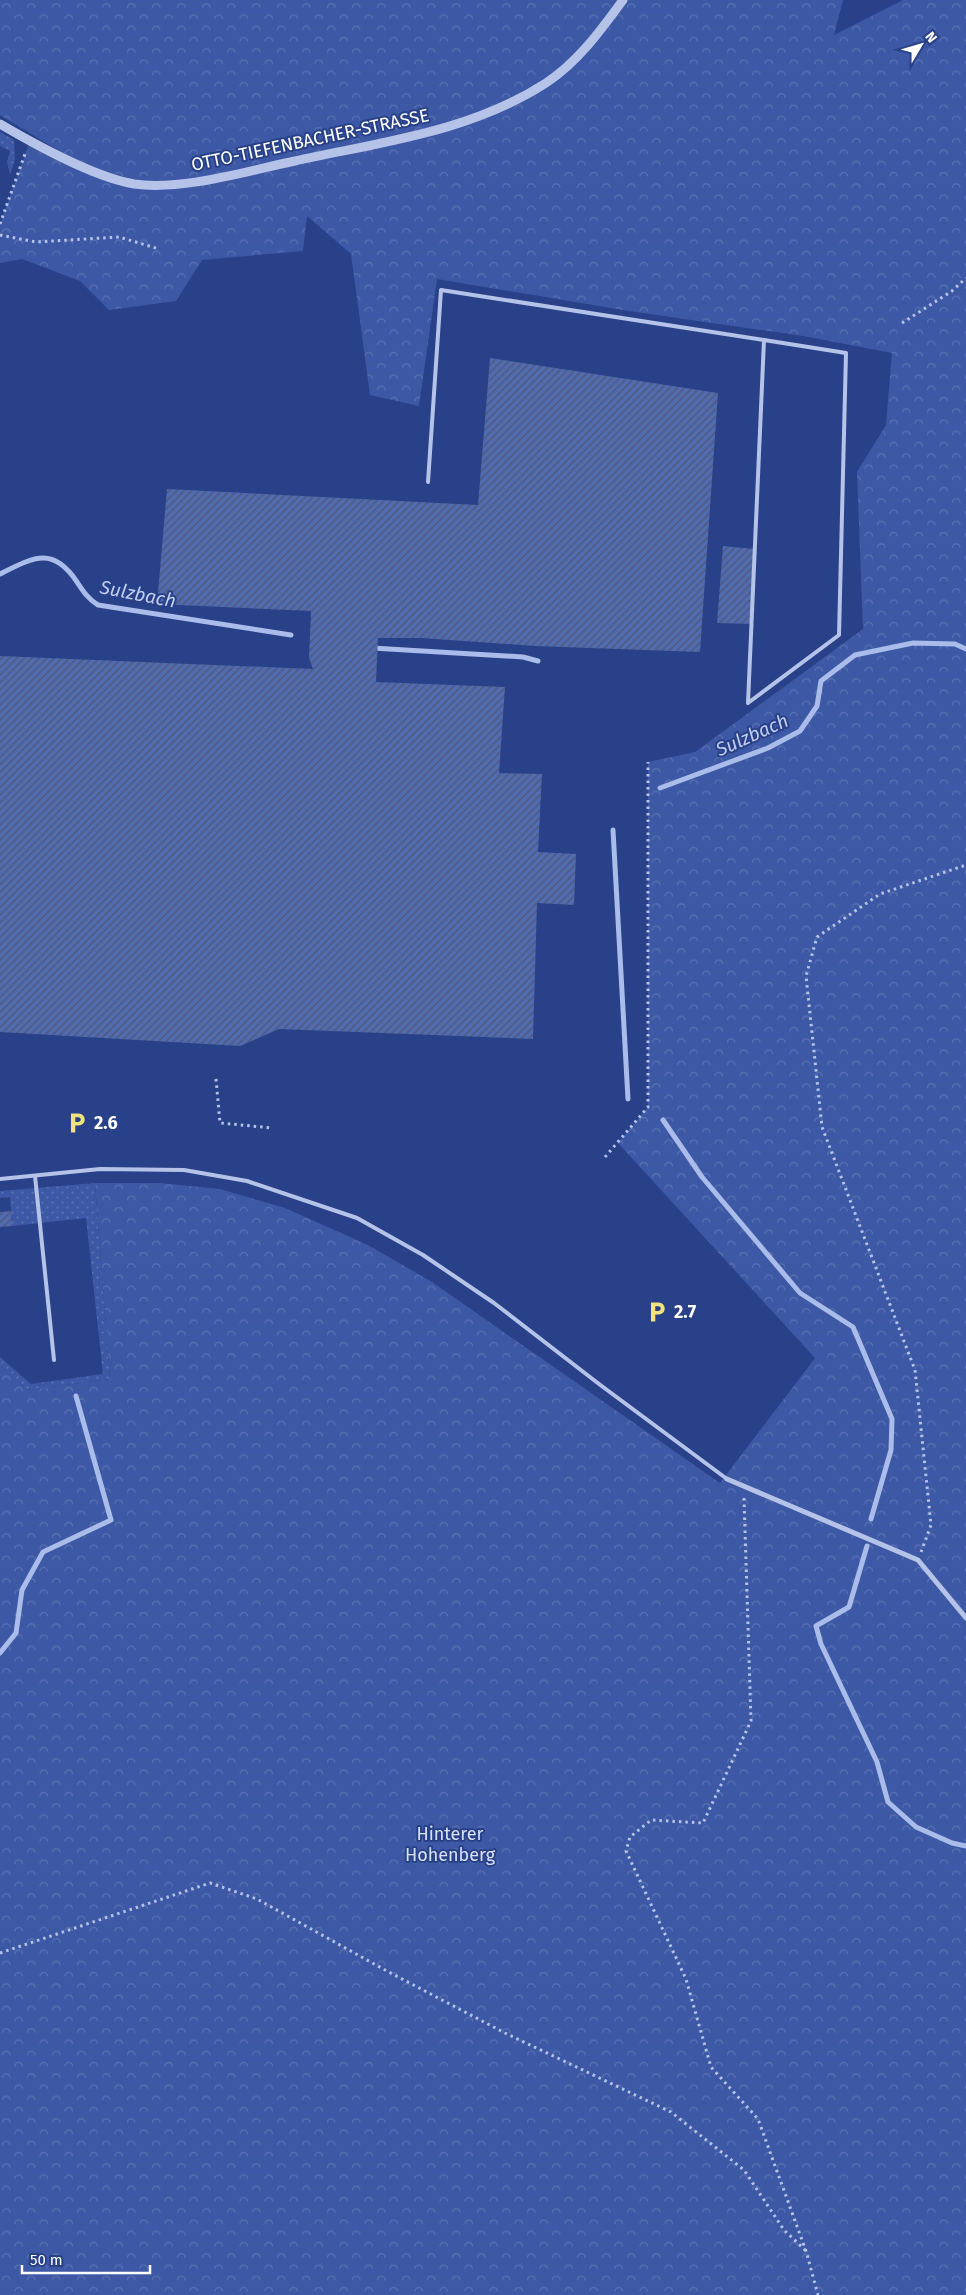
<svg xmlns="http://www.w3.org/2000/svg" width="966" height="2295" font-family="'Fira Sans',sans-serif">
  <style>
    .grass { fill: url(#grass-dots) }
    .forest { fill: url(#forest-crowns) }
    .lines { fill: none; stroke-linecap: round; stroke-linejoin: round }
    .stream { stroke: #aabce9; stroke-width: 5 }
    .building { fill: url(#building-hatch) }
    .path { stroke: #b5c3e9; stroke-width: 3; stroke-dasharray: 2.5 4; stroke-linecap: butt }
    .service { stroke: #b5c3e9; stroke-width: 4 }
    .minor { stroke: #b5c3e9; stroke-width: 5 }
    .tertiary { stroke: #b5c3e9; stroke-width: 9 }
    .labels { text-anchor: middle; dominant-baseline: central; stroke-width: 4; stroke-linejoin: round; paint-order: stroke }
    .street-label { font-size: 18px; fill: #fff; stroke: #284188 }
    .poi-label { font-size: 18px; font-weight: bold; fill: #fff; stroke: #284188; text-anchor: start }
    .park-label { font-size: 18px; fill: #d9e1f7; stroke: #284188 }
    .water-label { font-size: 19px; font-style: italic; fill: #c1cef0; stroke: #284188 }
  </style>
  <defs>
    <pattern id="grass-dots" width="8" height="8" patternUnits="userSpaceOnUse" patternTransform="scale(1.25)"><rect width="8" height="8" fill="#3d59a5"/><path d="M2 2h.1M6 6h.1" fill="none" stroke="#5a72b2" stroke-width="1.8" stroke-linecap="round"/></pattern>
    <pattern id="forest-crowns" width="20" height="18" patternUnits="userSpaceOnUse" patternTransform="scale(1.25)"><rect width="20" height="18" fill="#3d59a5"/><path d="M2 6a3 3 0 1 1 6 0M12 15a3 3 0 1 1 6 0" fill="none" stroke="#5a72b2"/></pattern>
    <pattern id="building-hatch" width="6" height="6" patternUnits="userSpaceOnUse" patternTransform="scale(1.25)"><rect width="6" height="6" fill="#516ab0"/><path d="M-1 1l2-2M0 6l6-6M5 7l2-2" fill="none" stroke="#4e5874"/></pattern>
  </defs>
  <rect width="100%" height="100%" fill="#284188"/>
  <!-- grass -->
  <g class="grass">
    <polygon points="0,132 14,140 15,159 10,175 7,162 10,151 0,146"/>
    <polygon points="95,1183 110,1379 28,1390 0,1366 0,1357 31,1384 103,1374 86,1218 12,1226 10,1197 0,1198 0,1191"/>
  </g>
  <!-- forest -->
  <polygon class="forest" points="0,0 843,0 834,35 903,0 966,0 966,2295 0,2295 0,1366 28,1390 110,1379 95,1183 160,1183 220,1189 285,1208 368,1245 432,1282 720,1483 815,1358 618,1143 648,1107 648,762 695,752 863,629 857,472 886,425 892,353 803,336 629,311 437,279 419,406 370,395 351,254 307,216 303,251 202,260 176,301 109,310 80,281 22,259 0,263 0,224 30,141 84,166 0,115"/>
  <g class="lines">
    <!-- stream -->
    <g class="stream">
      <path d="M 0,574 C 34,557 53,546 77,582 C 83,591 88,599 98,605 L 291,635"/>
      <polyline points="372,648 523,657 538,661"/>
      <polyline points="660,788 768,748 800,731 817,706 821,681 855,655 913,643 955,644 966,649"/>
      <polyline points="613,830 628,1099"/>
      <polyline points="663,1120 702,1177 800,1293 853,1327 892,1419 891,1450 871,1519"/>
      <polyline points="867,1546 849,1607 816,1626 821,1644 877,1762 888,1802 916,1827 952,1843 966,1846"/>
      <polyline points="0,1653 16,1633 22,1590 43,1552 111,1520 76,1396"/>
    </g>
  </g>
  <!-- building -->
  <g class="building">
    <polygon points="490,358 718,393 700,652 535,646 421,638 378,638 376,682 505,687 499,773 542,774 538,852 576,854 574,905 537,903 533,1039 279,1029 240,1046 0,1032 0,656 313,669 309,658 311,611 157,604 167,489 478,505"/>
    <polygon points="723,546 755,549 752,624 717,623"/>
    <polygon points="11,1211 12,1226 0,1227 0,1212"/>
  </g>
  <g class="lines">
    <!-- path -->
    <g class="path">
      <polyline points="0,224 26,151"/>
      <polyline points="0,235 36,242 119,237 159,249"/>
      <polyline points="902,323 952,291 966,278"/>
      <polyline points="216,1079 220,1123 273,1128"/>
      <polyline points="605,1157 648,1107 648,762"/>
      <polyline points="744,1498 751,1721 703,1823 651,1820 630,1837 626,1851 686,1979 711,2067 758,2119 806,2251 818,2295"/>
      <polyline points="921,1552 931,1525 915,1370 822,1127 806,976 817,937 880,894 966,865"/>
      <polyline points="0,1953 210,1883 257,1899 385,1970 505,2033 671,2112 744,2170 784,2230 806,2251"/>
    </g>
    <!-- service -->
    <g class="service">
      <polygon points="764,340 846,353 839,635 748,703"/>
      <polyline points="428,482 441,290 764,340"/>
      <polyline points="35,1176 54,1360"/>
      <polyline points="0,1179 100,1169 184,1170 247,1181 357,1218 423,1255 494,1303 599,1384 727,1479"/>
    </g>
    <!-- minor -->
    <polyline class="minor" points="727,1479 918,1560 966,1618"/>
    <!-- tertiary -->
    <path class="tertiary" d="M 0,124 C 36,145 93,177 134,184 C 182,191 247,171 295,161 C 381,142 470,132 546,83 C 578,62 601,30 623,0"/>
  </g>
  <!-- icons -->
  <defs>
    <g id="parking-bare" transform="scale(1.725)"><path d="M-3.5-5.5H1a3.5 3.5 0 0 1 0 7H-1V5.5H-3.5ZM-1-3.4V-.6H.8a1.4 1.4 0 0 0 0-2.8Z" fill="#f0e37c" stroke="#284188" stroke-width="2.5" paint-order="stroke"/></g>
  </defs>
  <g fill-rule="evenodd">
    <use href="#parking-bare" x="77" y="1123"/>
    <use href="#parking-bare" x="657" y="1312"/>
  </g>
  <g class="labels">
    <!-- street labels -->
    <g class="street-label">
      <text transform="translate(310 140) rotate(-12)">OTTO-TIEFENBACHER-STRASSE</text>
    </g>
    <!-- poi labels -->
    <g class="poi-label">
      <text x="94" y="1123">2.6</text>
      <text x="674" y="1312">2.7</text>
    </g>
    <!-- park labels -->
    <g class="park-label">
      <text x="450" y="1834">Hinterer<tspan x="450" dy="21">Hohenberg</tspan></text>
    </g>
    <!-- water labels -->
    <g class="water-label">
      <text transform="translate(138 594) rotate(11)">Sulzbach</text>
      <text transform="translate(752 735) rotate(-24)">Sulzbach</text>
    </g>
  </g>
  <!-- north arrow -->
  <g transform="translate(921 45) rotate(52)" stroke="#284188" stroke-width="4" paint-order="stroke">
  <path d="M0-4L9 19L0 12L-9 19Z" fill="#ffffff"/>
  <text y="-8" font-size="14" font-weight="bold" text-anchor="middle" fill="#ffffff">N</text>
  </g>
  <!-- scale -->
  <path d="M22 2265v8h128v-8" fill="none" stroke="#ffffff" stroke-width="2.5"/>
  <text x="30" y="2265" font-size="15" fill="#ffffff" stroke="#284188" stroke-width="4" paint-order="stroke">50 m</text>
</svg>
